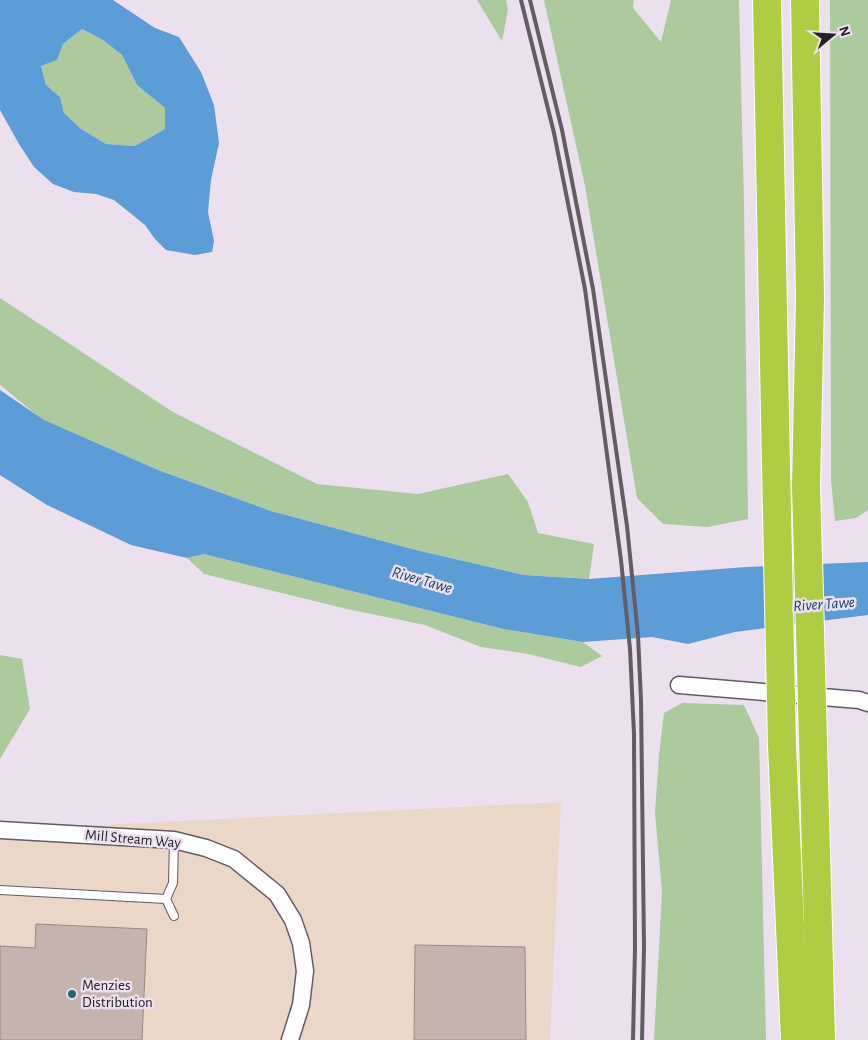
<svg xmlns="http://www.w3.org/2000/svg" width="868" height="1040" font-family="'Alegreya Sans',sans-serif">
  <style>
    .commercial { fill: #ead7c7 }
    .green { fill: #acca9e }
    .water { fill: #5d9dd7; fill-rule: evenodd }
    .building { fill: #c5b3ae; stroke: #9a8984 }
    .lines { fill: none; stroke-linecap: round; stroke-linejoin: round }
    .lane-casing { stroke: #645a67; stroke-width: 10 }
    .street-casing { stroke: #645a67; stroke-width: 19 }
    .highway-casing { stroke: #fff; stroke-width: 30 }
    .lane { stroke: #fff; stroke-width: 8 }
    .street { stroke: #fff; stroke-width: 16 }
    .highway { stroke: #aecd44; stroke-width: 28 }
    .rail { stroke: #635c65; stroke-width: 4 }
    .highway-bridge-casing { stroke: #fff; stroke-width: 30; stroke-linecap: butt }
    .highway-bridge { stroke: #aecd44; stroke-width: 28 }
    .poi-dot { fill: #1f6b72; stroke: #ece0ef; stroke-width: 2 }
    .labels { text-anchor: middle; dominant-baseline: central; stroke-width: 5; stroke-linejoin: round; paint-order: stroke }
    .street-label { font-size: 15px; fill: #242025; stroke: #ece0ef }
    .poi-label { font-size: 15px; fill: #242025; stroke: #ece0ef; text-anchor: start }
    .water-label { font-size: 16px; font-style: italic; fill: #134369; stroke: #ece0ef }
  </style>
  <rect width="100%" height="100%" fill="#ece0ef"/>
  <!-- commercial -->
  <polygon class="commercial" points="561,802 550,1040 0,1040 0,830"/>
  <!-- green -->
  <g class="green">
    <polygon points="477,0 506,0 508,10 502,41"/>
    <polygon points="544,0 634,0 633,8 661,42 671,0 739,0 744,204 748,519 707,527 663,524 637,498 585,186"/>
    <polygon points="830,0 868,0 868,510 856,518 835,521 831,480"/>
    <polygon points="82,29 103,40 122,55 137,85 165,108 165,129 135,146 106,144 81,129 64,113 60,97 46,85 41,66 57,60 63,44"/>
    <polygon points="0,298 173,412 317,484 418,494 508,474 528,502 538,533 594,544 589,579 524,575 416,550 271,511 158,470 43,420 0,385"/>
    <polygon points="204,554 503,629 583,642 602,656 581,667 528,654 481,647 425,625 347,609 204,574 187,558"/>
    <polygon points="0,655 22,659 30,709 0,759"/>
    <polygon points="682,703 744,705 759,738 766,1040 654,1040 662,892 655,813 659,754 664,713"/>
  </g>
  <!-- water -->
  <g class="water">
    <path d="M 0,0 L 113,0 L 155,28 L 179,37 L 201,72 L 214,105 L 219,143 L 211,180 L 208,212 L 214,241 L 212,252 L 195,255 L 166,250 L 155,239 L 145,225 L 114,200 L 96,194 L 74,192 L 53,184 L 34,167 L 19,144 L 0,110 ZM 82,29 L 103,40 L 122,55 L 137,85 L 165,108 L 165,129 L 135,146 L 106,144 L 81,129 L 64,113 L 60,97 L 46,85 L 41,66 L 57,60 L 63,44 Z"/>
    <polygon points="0,390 44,420 158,470 271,511 416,550 524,575 589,579 746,567 868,562 868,615 735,632 688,644 652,637 583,642 503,629 204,554 187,558 131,545 47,505 0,475"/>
  </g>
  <!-- building -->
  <g class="building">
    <polygon points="36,924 147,929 142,1040 0,1040 0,946 35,948"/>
    <polygon points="415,945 525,947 526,1040 414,1040"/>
  </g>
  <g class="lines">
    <!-- lane casing -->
    <g class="lane-casing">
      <g id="lane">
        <polyline points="0,890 166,899"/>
        <polyline points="174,916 166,899 173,883 174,840"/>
      </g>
    </g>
    <!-- street casing -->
    <g class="street-casing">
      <g id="street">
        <polyline points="679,685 859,700 868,703"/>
        <polyline points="0,830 174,840 206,848 234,859 277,894 293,920 301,943 305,971 301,1005 290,1040"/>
      </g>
    </g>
    <!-- highway casing -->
    <g class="highway-casing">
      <g id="highway">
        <polyline points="767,0 776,466"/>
        <polyline points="805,0 810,298 806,486"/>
        <polyline points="813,740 821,1040"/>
        <polyline points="782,745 795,1040"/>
      </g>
    </g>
    <!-- lane -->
    <use href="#lane" class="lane"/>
    <!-- street -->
    <use href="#street" class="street"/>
    <!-- highway -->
    <use href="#highway" class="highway"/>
    <!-- rail -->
    <g class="rail">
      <polyline points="521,0 554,133 585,289 621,560 630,649 634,734 635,948 633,1040"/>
      <polyline points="530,0 562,130 593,289 627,526 638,635 641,700 644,947 642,1040"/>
    </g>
    <!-- highway-bridge casing -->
    <g class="highway-bridge-casing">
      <g id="highway-bridge">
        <polyline points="776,466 782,745"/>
        <polyline points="806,486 813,740"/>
      </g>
    </g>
    <!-- highway-bridge -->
    <use href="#highway-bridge" class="highway-bridge"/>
  </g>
  <!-- markers -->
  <circle class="poi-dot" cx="72" cy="994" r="5"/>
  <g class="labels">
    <!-- street labels -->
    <g class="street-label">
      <text transform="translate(133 839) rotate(5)">Mill Stream Way</text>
    </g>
    <!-- poi labels -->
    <g class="poi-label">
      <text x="82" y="985">Menzies<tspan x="82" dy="17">Distribution</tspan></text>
    </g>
    <!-- water labels -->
    <g class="water-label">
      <text transform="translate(422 580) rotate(16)">River Tawe</text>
      <text transform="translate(824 604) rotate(-4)">River Tawe</text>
    </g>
  </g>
  <!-- north arrow -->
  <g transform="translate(833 35) rotate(72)" stroke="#ece0ef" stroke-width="4" paint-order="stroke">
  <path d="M0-4L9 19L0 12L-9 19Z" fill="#242025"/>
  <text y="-8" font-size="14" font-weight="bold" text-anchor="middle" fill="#242025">N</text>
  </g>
</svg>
